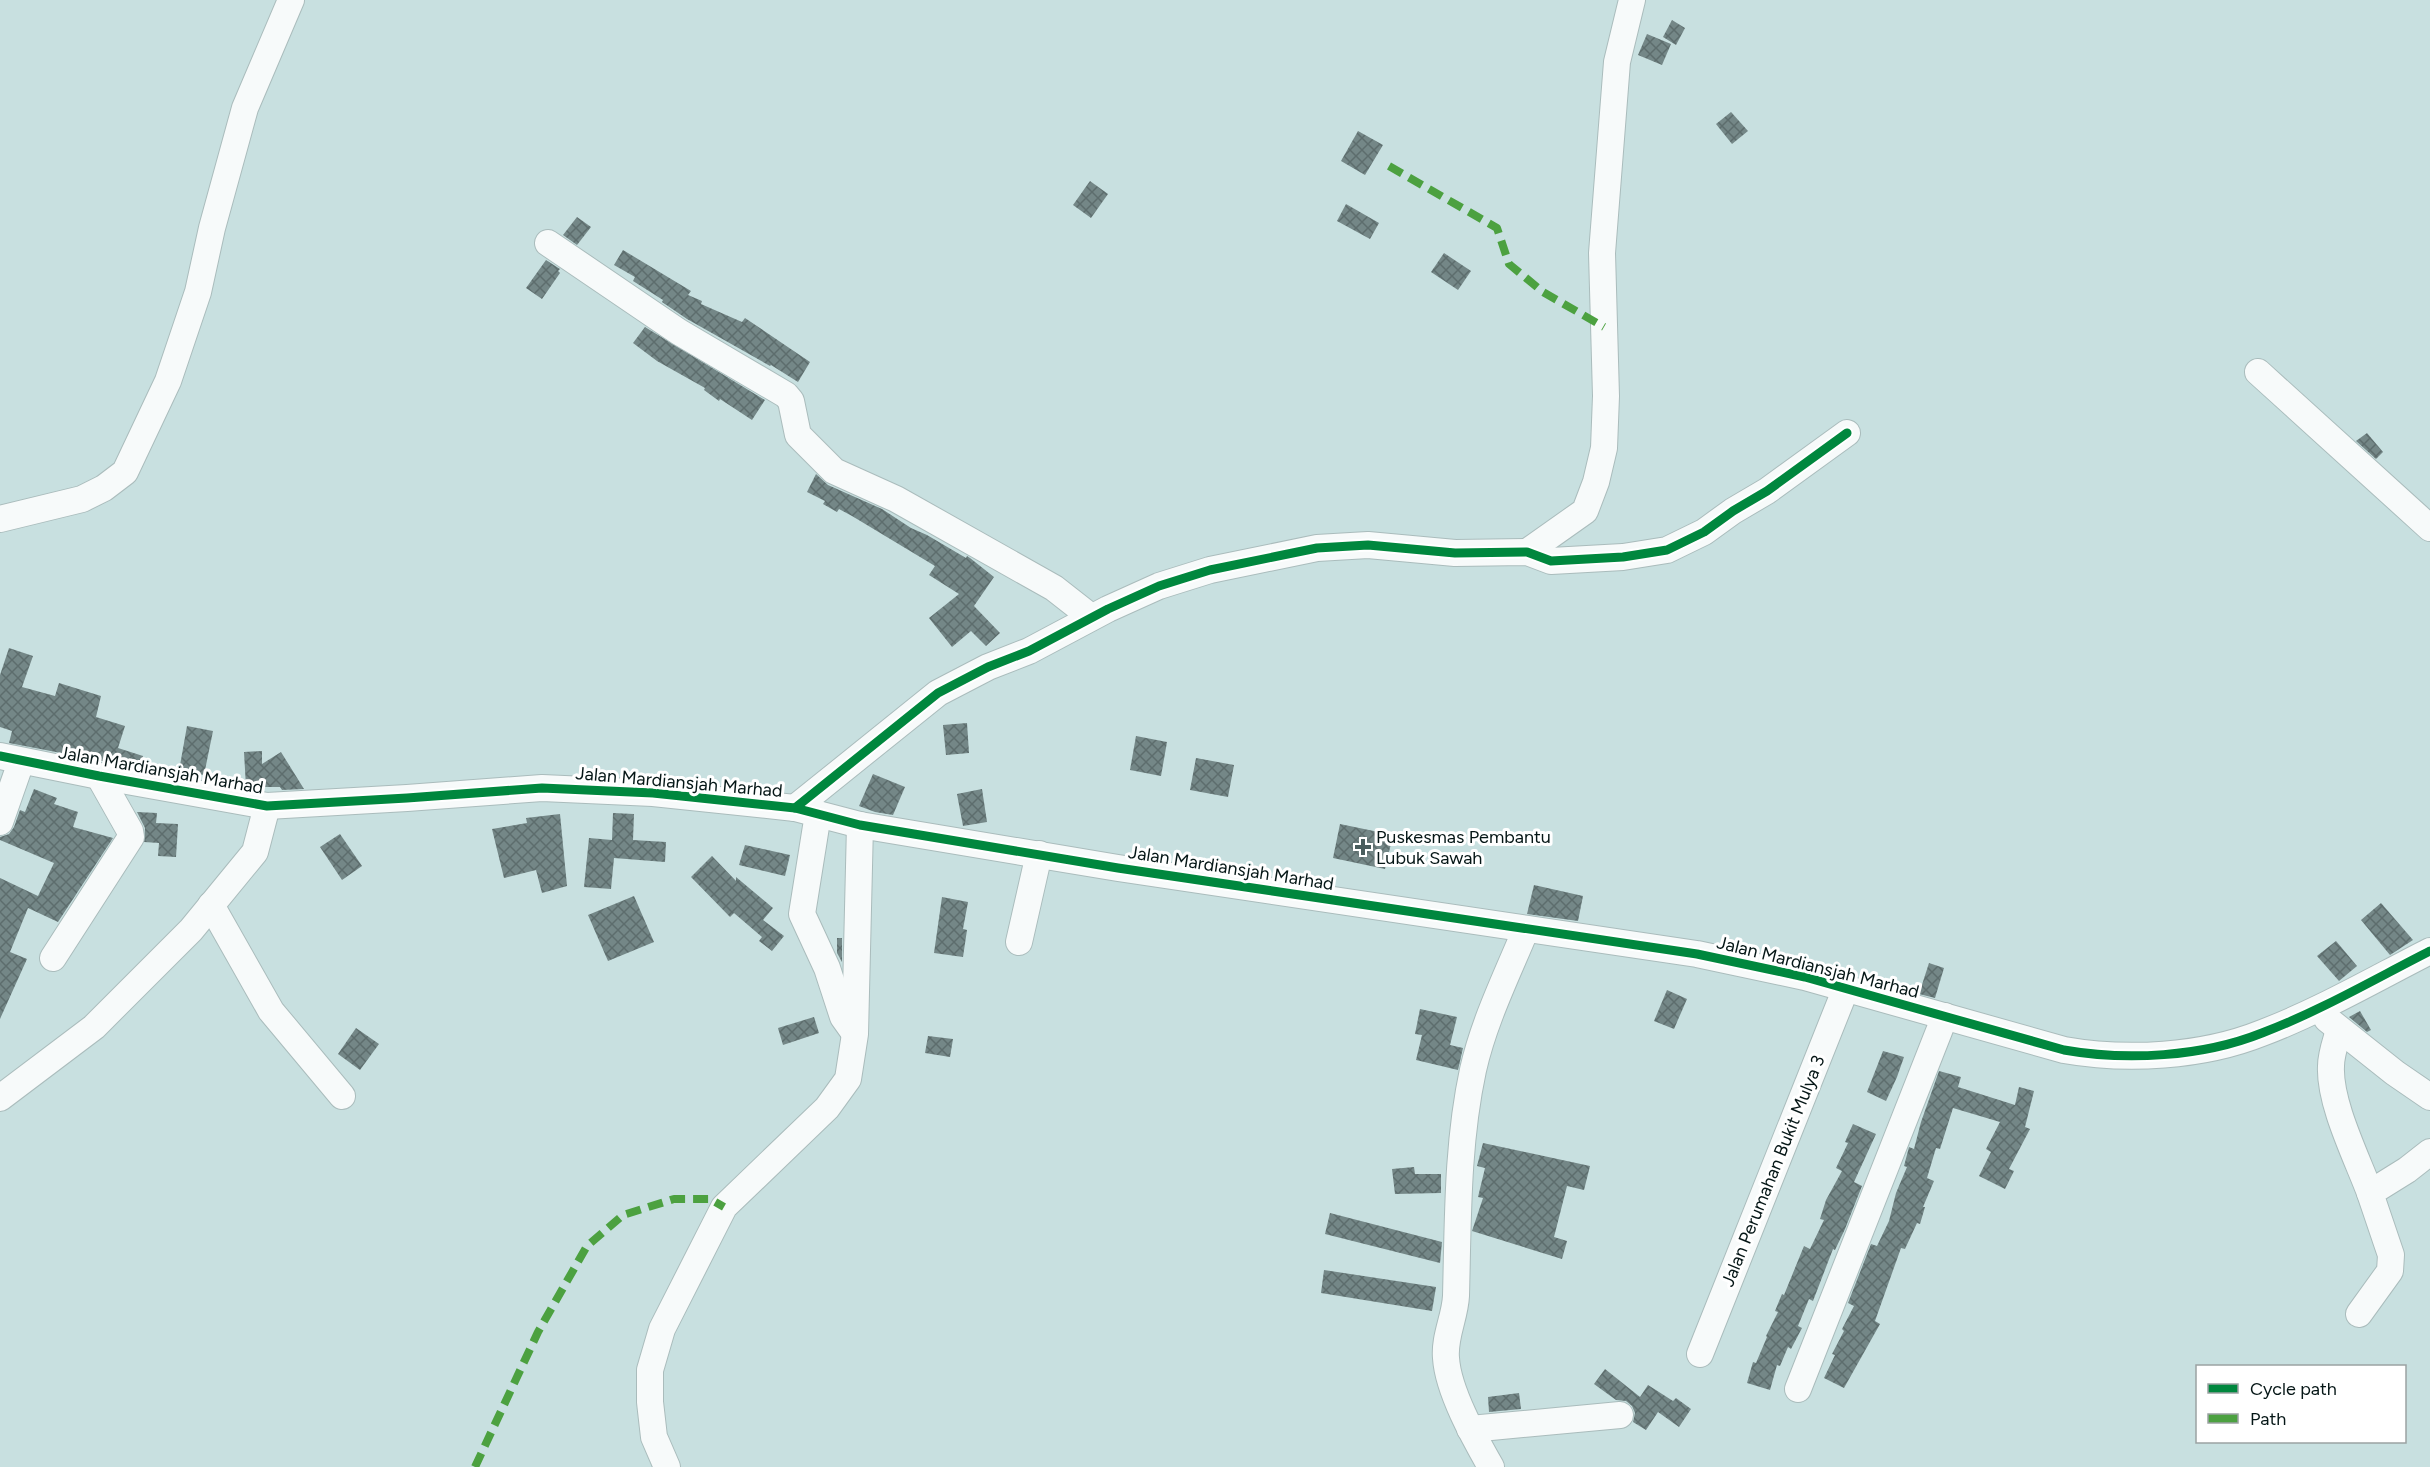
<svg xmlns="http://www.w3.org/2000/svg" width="2430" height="1467" font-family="Figtree,sans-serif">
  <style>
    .building { fill: url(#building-cross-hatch) }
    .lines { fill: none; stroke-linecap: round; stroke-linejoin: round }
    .minor-casing { stroke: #aabcbc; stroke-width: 28 }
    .minor { stroke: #f7fafa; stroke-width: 26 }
    .quiet { stroke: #4ca140; stroke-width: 8; stroke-dasharray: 15 8; stroke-linecap: butt }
    .cycleway-casing { stroke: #fff; stroke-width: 13 }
    .cycleway { stroke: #00873e; stroke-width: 9 }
    .poi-dot { fill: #495d5d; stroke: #fff; stroke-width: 2 }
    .labels { text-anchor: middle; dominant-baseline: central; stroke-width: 6; stroke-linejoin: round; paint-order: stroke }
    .street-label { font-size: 18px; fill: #051616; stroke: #fff }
    .poi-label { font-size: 18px; fill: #051616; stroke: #fff; text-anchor: start }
  </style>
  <defs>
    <pattern id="building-cross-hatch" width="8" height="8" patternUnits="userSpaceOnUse" patternTransform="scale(1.5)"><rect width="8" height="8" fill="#748787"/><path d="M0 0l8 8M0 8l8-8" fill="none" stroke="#5d6d6d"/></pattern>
  </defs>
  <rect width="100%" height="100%" fill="#c8e0e0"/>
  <!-- building -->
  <g class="building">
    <polygon points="1672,20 1685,28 1676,45 1663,37"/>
    <polygon points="1647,34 1671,44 1662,65 1638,55"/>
    <polygon points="1731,112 1748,131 1732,144 1716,124"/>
    <polygon points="1358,131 1383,145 1365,175 1341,161"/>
    <polygon points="1090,181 1108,194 1091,218 1073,205"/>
    <polygon points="1346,204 1379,223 1370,239 1337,221"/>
    <polygon points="577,217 591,227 577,245 563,235"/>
    <polygon points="623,250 691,291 688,295 702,301 701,304 742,322 745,318 810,362 798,382 771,365 770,366 687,319 662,302 663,300 633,281 635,277 614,265"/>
    <polygon points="1444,253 1471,271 1458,290 1431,272"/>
    <polygon points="546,260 560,269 558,271 560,273 542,299 526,288"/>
    <polygon points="645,327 765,400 752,420 720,399 719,401 704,390 705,388 657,361 633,343"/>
    <polygon points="2367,433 2383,452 2376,459 2356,441"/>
    <polygon points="816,474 828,485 882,509 911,528 927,535 966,558 967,556 970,558 994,577 974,606 1000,633 986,646 971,631 952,647 929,618 959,594 929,575 935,566 852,516 839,509 837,512 823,504 825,501 807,492"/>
    <polygon points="9,648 33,656 22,687 55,696 59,683 101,696 96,717 125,726 118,748 143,756 139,768 9,743 12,731 0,727 0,675"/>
    <polygon points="967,723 969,753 946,755 943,725"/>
    <polygon points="187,726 213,731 204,775 179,771"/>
    <polygon points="1136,736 1167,742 1161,776 1130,770"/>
    <polygon points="262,751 262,764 281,752 304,789 282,790 280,787 246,787 244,752"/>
    <polygon points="1196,758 1234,765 1228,797 1190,790"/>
    <polygon points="873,774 905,787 893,815 875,812 859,806"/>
    <polygon points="34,789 57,798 54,804 78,812 73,827 113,838 58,922 28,908 10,952 27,959 0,1019 0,878 38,896 54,863 0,840 0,837 9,834 14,827 20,810 25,812"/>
    <polygon points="982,789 987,822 963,826 957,794"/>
    <polygon points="137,812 157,813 156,823 178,824 176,857 158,856 159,843 144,842 145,828"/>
    <polygon points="613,813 634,814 633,840 666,842 665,862 614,858 611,889 584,887 589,838 612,840"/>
    <polygon points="560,814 567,886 542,893 536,870 504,878 492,829 527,823 526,818"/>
    <polygon points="1340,824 1393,835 1385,869 1333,858"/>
    <polygon points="340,834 362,866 342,880 320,847"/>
    <polygon points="745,845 790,855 785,876 739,865"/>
    <polygon points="712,856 736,881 736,877 773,908 763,920 784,936 772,951 759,941 762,937 734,913 730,917 691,877"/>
    <polygon points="1534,885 1583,896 1578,921 1527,914"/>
    <polygon points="634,896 654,942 608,961 588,915"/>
    <polygon points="942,897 968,902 963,929 967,930 963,957 934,953"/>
    <polygon points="2381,903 2413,940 2390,955 2361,920"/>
    <polygon points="837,938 842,938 842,962 837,953"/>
    <polygon points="2336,941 2357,966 2339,981 2317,956"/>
    <polygon points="1929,963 1944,968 1935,998 1919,994"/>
    <polygon points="1667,990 1687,999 1674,1029 1654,1021"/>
    <polygon points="1420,1009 1457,1017 1450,1045 1463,1048 1458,1070 1416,1060 1422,1035 1415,1034"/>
    <polygon points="2360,1011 2371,1030 2367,1032 2349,1017"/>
    <polygon points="814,1017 819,1033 783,1045 778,1028"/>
    <polygon points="356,1028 379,1044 360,1070 338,1054"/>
    <polygon points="928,1036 953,1039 950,1057 925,1053"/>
    <polygon points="1883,1051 1904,1057 1897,1077 1886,1101 1867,1092"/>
    <polygon points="1939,1071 1961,1077 1958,1087 2015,1105 2019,1087 2034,1091 2025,1127 2030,1129 2009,1169 2014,1171 2005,1189 1979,1176 1991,1152 1986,1149 2000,1122 1953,1108 1940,1149 1936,1148 1927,1178 1934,1181 1923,1207 1925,1207 1920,1224 1917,1223 1905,1249 1901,1248 1875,1321 1880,1324 1844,1388 1824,1378 1835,1355 1832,1354 1844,1331 1842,1329 1854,1306 1848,1303 1871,1244 1877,1246 1889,1221 1896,1193 1907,1167 1904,1166 1909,1147 1914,1149 1921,1122"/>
    <polygon points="1853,1124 1876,1134 1854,1182 1862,1186 1845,1229 1835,1250 1833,1249 1813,1301 1809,1299 1798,1326 1802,1328 1791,1349 1788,1347 1780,1366 1777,1365 1770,1390 1747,1383 1753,1362 1756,1363 1767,1337 1766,1336 1778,1312 1775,1311 1782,1294 1784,1295 1804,1246 1810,1249 1824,1220 1820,1219 1826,1200 1842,1171 1836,1168 1848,1143 1845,1142"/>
    <polygon points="1483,1143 1590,1166 1584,1190 1567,1186 1554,1237 1567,1241 1562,1259 1472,1231 1483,1198 1478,1197 1485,1168 1477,1166"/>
    <polygon points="1414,1167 1415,1174 1441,1174 1441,1193 1395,1194 1392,1169"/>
    <polygon points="1330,1213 1442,1242 1440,1263 1325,1234"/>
    <polygon points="1324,1270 1436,1287 1432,1311 1321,1293"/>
    <polygon points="1605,1369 1640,1397 1648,1385 1673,1401 1676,1398 1691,1409 1679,1427 1658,1412 1646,1430 1633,1422 1635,1413 1632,1406 1626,1401 1616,1400 1594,1384"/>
    <polygon points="1519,1393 1521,1409 1489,1412 1488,1397"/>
  </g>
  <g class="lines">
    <!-- minor casing -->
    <g class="minor-casing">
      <g id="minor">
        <polyline points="548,243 679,332 786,395 791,401 798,435 834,471 896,499 1054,588 1091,617"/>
        <polyline points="2258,372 2430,528"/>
        <polyline points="0,519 82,499 104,488 125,472 168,381 198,292 212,228 245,108 291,0"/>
        <polyline points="1527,552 1585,511 1596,482 1604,448 1606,396 1602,253 1617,62 1632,0"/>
        <path d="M 0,756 L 99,776 L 267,806 L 407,798 L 542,788 L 653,793 L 795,808 L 860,825 L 1118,868 L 1697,954 L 1805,977 L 2064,1050 C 2126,1061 2202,1057 2262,1033 C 2320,1011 2375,979 2430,951"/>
        <polyline points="795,808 938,693 988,667 1029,651 1108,609 1159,586 1210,570 1317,548 1368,545 1455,553 1527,552 1551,561 1623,557 1667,550 1704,532 1733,511 1767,491 1847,433"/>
        <polyline points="818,814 802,914 827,968 843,1017 853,1031"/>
        <polyline points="0,822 21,762"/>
        <polyline points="211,905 271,1011 342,1096"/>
        <polyline points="1019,942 1039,854"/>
        <polyline points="53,958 131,837 130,831 99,776"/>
        <polyline points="2327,1019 2395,1073 2430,1097"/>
        <path d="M 2339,1030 C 2336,1041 2331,1054 2331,1066 C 2329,1103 2357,1158 2370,1193"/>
        <polyline points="0,1098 94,1027 191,930 255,852 267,806"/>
        <polyline points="2359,1314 2390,1271 2391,1255 2370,1193 2407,1170 2430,1152"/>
        <polyline points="1700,1354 1846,988"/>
        <polyline points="1798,1389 1945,1016"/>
        <polyline points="1470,1429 1620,1415"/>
        <polyline points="667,1467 654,1437 650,1402 650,1370 662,1329 724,1207 827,1108 848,1079 855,1034 860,825"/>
        <path d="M 1491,1467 C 1475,1439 1448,1391 1446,1358 C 1444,1337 1455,1317 1456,1296 C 1458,1220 1457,1144 1473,1070 C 1484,1021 1507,975 1526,929"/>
      </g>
    </g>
    <!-- minor -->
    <use href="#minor" class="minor"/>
    <!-- quiet -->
    <g class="quiet">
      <polyline points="1389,166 1497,228 1509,264 1543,292 1604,327"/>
      <polyline points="475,1467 538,1332 587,1246 623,1215 674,1199 710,1199 724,1207"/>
    </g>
    <!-- cycleway casing -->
    <g class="cycleway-casing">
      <g id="cycleway">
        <path d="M 0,756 L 99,776 L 267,806 L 407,798 L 542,788 L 653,793 L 795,808 L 860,825 L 1118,868 L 1697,954 L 1805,977 L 2064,1050 C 2126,1061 2202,1057 2262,1033 C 2320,1011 2375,979 2430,951"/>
        <polyline points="795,808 938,693 988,667 1029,651 1108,609 1159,586 1210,570 1317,548 1368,545 1455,553 1527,552 1551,561 1623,557 1667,550 1704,532 1733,511 1767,491 1847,433"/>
      </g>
    </g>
    <!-- cycleway -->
    <use href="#cycleway" class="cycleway"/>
  </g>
  <!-- markers -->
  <path class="poi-dot" d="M1360 838h6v6h6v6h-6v6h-6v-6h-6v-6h6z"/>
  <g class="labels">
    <!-- street labels -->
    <g class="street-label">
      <text transform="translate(161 770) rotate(10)">Jalan Mardiansjah Marhad</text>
      <text transform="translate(679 782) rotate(5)">Jalan Mardiansjah Marhad</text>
      <text transform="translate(1231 868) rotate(9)">Jalan Mardiansjah Marhad</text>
      <text transform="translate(1818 967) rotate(14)">Jalan Mardiansjah Marhad</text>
      <text transform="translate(1773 1171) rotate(-68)">Jalan Perumahan Bukit Mulya 3</text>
    </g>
    <!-- poi labels -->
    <g class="poi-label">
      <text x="1376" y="837">Puskesmas Pembantu<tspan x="1376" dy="21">Lubuk Sawah</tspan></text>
    </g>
  </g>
  <!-- legend -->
  <rect x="2196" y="1365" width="210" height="78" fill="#ffffff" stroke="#9ba2a2" stroke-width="1.5"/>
  <rect x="2208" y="1384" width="30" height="9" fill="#00873e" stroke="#9ba2a2" stroke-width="1.5"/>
  <text x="2250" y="1395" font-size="18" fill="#051616">Cycle path</text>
  <rect x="2208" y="1414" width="30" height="9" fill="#4ca140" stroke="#9ba2a2" stroke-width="1.5"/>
  <text x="2250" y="1425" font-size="18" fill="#051616">Path</text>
</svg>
